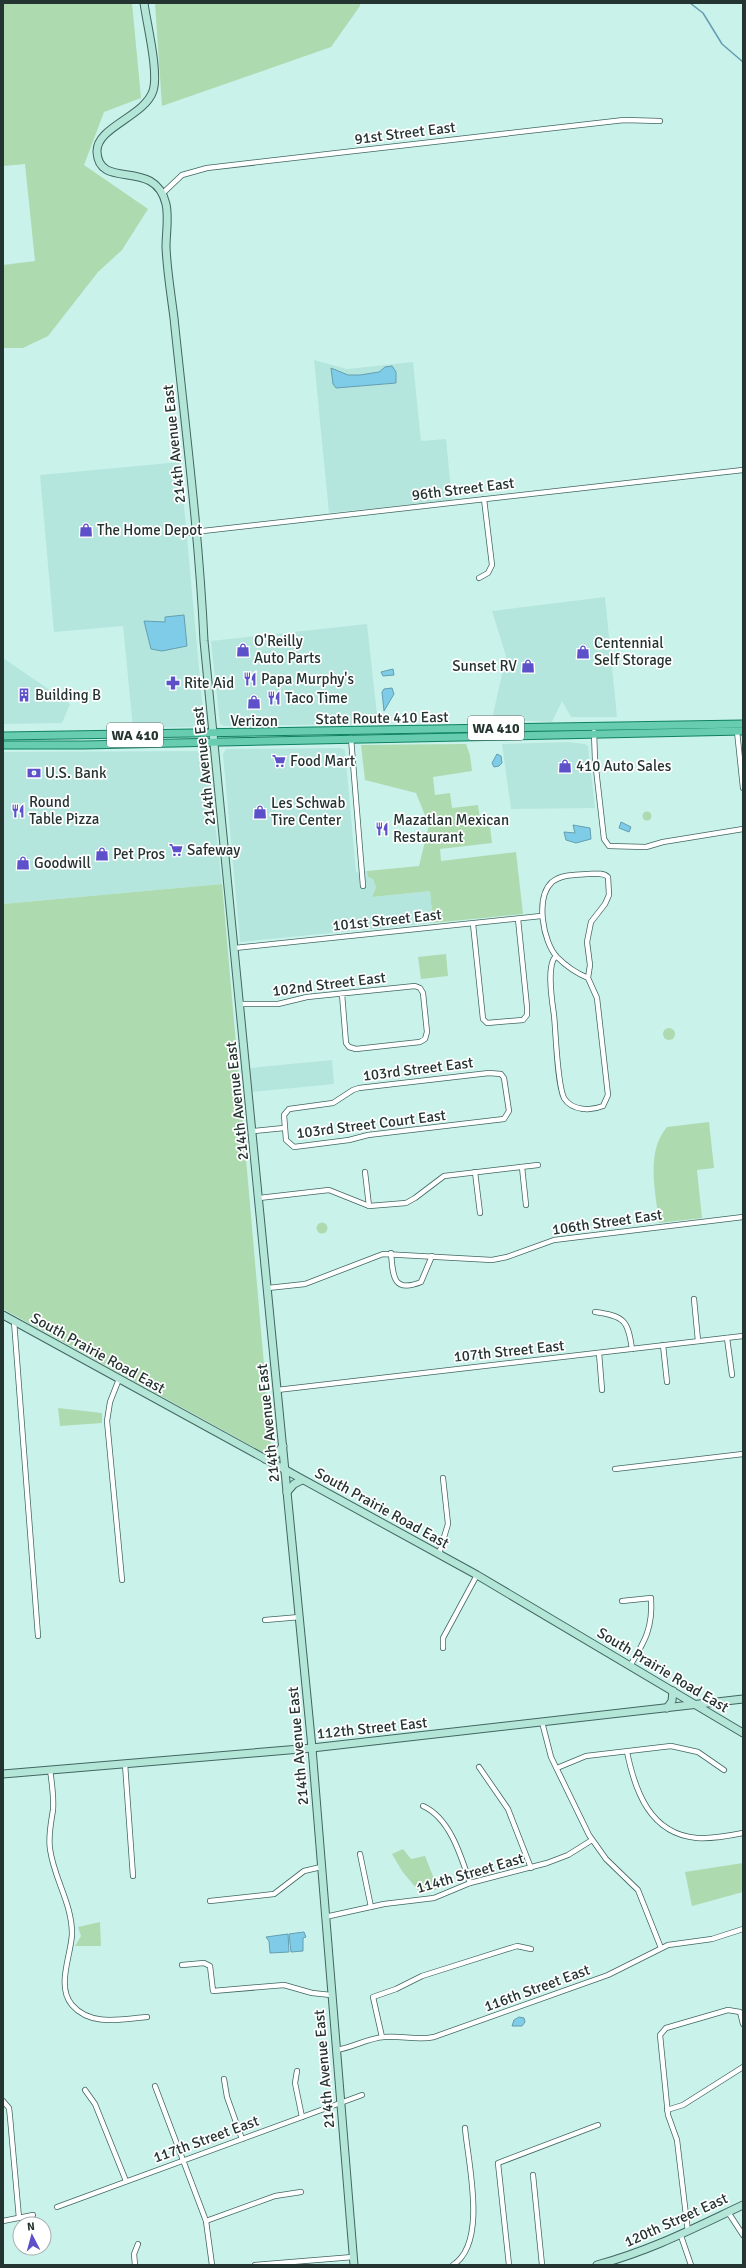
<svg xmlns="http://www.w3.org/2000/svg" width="746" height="2268" font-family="Signika,sans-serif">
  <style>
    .built { fill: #b5e6de }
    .green { fill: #aedaaf }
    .water { fill: #7fcce8; stroke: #649eb1 }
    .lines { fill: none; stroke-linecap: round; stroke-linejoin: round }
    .stream { stroke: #649eb1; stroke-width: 1.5 }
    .street-casing { stroke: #416661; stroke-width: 6 }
    .secondary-casing { stroke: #416661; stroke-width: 9 }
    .primary-casing { stroke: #0f8161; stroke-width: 9 }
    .street { stroke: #fff; stroke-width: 4.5 }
    .secondary { stroke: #b4e6d7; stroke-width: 7 }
    .primary { stroke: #68ccb0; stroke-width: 7 }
    .labels { text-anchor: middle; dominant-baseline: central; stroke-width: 3.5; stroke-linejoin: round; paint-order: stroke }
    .shield { fill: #fff; stroke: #66716f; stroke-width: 1 }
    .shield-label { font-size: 14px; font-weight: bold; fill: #243431 }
    .street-label { font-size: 15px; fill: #243431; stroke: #fff }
    .poi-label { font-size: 15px; fill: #243431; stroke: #fff; text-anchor: start }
  </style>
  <rect width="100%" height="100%" fill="#c9f2eb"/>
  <!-- built -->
  <g class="built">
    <polygon points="314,360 347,369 413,362 421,441 446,439 452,500 329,513"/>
    <polygon points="180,462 204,722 202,726 196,727 133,728 123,626 54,632 40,475"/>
    <polygon points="605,597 617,717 571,717 562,701 552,722 492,719 506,656 492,611"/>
    <polygon points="367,624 378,724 224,726 220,724 211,641"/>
    <polygon points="3,658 70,704 62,723 3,724"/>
    <polygon points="568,742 585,744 588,746 595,808 511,809 502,744"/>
    <polygon points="340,748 345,750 356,872 367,871 368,877 373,879 376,887 372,897 430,891 433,923 240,942 223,754 226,749"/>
    <polygon points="207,751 222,884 3,904 3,752"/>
    <polygon points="332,1060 334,1084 252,1092 250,1068"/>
  </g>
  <!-- green -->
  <g class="green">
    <polygon points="3,3 132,3 141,98 104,112 84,165 148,209 122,250 98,272 48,336 23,348 3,348 3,265 35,261 25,164 3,166"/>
    <polygon points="155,3 360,3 360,6 331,47 162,106"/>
    <polygon points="466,744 470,755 472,771 433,777 435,795 450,793 452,808 478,805 480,820 489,819 492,843 440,849 441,861 516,852 523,914 433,923 430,891 372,897 376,887 373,879 368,877 367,871 419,866 429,825 416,793 365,780 361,745"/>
    <circle cx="647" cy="816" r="4.5"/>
    <polygon points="222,884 271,1445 271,1450 268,1452 261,1451 3,1309 3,904"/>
    <polygon points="446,954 448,976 421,979 418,957"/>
    <circle cx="669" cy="1034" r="6"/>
    <path d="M 709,1122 L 714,1168 L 697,1170 L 702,1218 L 659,1223 C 656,1192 645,1153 667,1127 Z"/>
    <circle cx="322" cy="1228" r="5.5"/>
    <polygon points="58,1408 102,1413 102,1423 60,1426"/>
    <polygon points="403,1849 411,1859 425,1856 438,1889 421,1894 402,1871 392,1854"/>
    <polygon points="743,1863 743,1892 692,1906 685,1872"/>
    <polygon points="100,1922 101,1946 75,1946 81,1936 78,1927"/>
  </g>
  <!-- water -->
  <g class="water">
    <polygon points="392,366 396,372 396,383 336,388 333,384 331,368 348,375 360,375 379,372 385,367"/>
    <polygon points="184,615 187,646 162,651 151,649 144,621 165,622 165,617"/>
    <polygon points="393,669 394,675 383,676 381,672"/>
    <polygon points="392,688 394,694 384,711 382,692 384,689"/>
    <polygon points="497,754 501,756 502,763 499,766 494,767 492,763"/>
    <polygon points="621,822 631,827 629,832 619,828"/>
    <polygon points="573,825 590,828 591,839 576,843 566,840 564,832 575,833"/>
    <polygon points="304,1932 306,1937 303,1938 303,1951 291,1952 289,1934"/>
    <polygon points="288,1934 289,1952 270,1953 269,1941 266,1937"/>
    <polygon points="519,2017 524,2018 525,2022 522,2026 512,2026 514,2020"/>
  </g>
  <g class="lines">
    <!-- stream -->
    <polyline class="stream" points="690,3 703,13 722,44 743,62"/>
    <!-- street casing -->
    <g class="street-casing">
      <g id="street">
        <polyline points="162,194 182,175 207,168 624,120 660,121"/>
        <polyline points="185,533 743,470"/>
        <polyline points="479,578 488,573 492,565 484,499"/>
        <polyline points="737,731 743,788"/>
        <polyline points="594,732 595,760 604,839 609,846 646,847 663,842 743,829"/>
        <polyline points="351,738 363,886"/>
        <polyline points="473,924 483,1019 487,1023 523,1020 527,1015 527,1007 518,919"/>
        <polyline points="235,948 541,916"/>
        <path d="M 556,956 C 546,965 552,1001 554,1015 C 556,1034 557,1083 564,1098 C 572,1111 591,1111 603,1106 L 608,1095 L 597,998 L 588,978 L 590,965 L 587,942 L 591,922 L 605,904 L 609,895 L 608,877 C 603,872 594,874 587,874 C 576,875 562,874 552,882 C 535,898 543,942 557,957 C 566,966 576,973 588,978"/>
        <polyline points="241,1004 278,1004 307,997 415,986 420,988 423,993 427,1032 425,1039 420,1042 356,1049 349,1047 346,1043 342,994"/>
        <polygon points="489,1073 501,1074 504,1078 509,1111 504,1119 368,1135 349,1140 294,1147 286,1140 284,1115 289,1109 333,1103 353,1090 359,1088"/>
        <polyline points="253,1131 284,1128"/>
        <polyline points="522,1167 526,1205"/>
        <polyline points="365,1172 369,1206"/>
        <polyline points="475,1172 480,1213"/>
        <polyline points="259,1198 329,1190 369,1206 406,1203 415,1198 444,1176 538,1165"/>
        <path d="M 391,1253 C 393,1274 392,1294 421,1282 L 432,1256"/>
        <polyline points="268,1288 305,1284 383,1254 492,1260 507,1257 554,1240 743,1217"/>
        <polyline points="694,1299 698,1341"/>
        <path d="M 595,1312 C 624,1316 628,1320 632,1349"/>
        <polyline points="14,1321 38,1636"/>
        <polyline points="727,1338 732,1375"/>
        <polyline points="663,1345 667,1382"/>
        <polyline points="599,1353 602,1390"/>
        <polyline points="119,1379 110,1402 107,1421 122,1580"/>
        <polyline points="277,1390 743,1336"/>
        <polyline points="615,1469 743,1454"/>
        <polyline points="439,1554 448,1524 443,1478"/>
        <path d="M 622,1601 L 651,1598 C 653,1628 645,1641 630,1666"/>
        <polyline points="265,1620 300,1617"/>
        <polyline points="443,1648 443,1638 477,1575"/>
        <polyline points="542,1722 551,1757 589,1835 606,1859 638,1890 661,1948"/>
        <path d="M 627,1752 C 635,1791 650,1834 697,1838 C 712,1839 728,1836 743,1833"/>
        <polyline points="125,1764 133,1876"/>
        <polyline points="479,1767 508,1809 531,1868"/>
        <polyline points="557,1768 586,1756 671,1746 698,1752 724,1770"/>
        <path d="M 50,1770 C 52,1783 54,1796 53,1810 C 51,1823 48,1836 50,1849 C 54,1879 72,1903 72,1934 C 71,1956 56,1986 72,2005 C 91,2027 122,2019 147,2017"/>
        <path d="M 423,1806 C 450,1818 461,1856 470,1883"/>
        <polyline points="360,1854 371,1907"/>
        <polyline points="210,1901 274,1894 304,1871 321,1867"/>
        <polyline points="325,1917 384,1904 434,1898 470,1883 547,1863 568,1855 592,1840"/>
        <polyline points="182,1965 204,1963 210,1966 213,1991 284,1985 312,1993 331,1995"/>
        <polyline points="382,2037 373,1997 396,1989 422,1976 517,1946 531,1949"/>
        <path d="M 336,2050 C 352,2048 368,2038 384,2037 C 401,2035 417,2041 434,2037 L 608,1975 L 668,1945 L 712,1939 L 743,1929"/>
        <polyline points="297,2071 295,2083 302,2117"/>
        <polyline points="224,2079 227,2097 242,2139"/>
        <polyline points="155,2086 206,2221 212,2265"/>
        <polyline points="85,2090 95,2104 126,2181"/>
        <polyline points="3,2101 9,2108 10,2117 19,2218"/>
        <polyline points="667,2110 683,2105 743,2067"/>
        <polyline points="533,2175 542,2265"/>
        <polyline points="57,2207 362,2095"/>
        <polyline points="728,2212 743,2235"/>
        <polyline points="3,2221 33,2215"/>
        <polyline points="206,2221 275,2196 301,2192"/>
        <polyline points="688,2232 677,2140 668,2115 660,2035 666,2028 728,2010 740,2012 743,2024"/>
        <polyline points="681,2236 691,2265"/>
        <polyline points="135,2265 134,2254 138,2244"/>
        <polyline points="255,2265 353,2257"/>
        <path d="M 453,2265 C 488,2243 468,2163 465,2128"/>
        <polyline points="509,2265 498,2163 598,2125"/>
      </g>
    </g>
    <!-- secondary casing -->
    <g class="secondary-casing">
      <g id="secondary">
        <path d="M 144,3 C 147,25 159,72 153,91 C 144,117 96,127 97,152 C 99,191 155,157 166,204 C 169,218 166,233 166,247 C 167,271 171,294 174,318 C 185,425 199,533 204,641 L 312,1748 L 354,2265"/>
        <polyline points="3,1315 477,1575 743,1733"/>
        <polyline points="265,1459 275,1456 283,1446"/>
        <polyline points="287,1492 294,1484 302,1480"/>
        <polyline points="667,1708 672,1701 673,1691"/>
        <polyline points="3,1774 312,1748 743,1699"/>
        <path d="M 597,2265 C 652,2250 692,2229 743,2205"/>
      </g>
    </g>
    <!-- primary casing -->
    <g class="primary-casing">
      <g id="primary">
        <polyline points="3,736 743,724"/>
        <polyline points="3,745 83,745 743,731"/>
      </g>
    </g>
    <!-- street -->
    <use href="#street" class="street"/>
    <!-- secondary -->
    <use href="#secondary" class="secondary"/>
    <!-- primary -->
    <use href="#primary" class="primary"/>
  </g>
  <!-- icons -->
  <defs>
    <g id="shop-bare" transform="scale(1.08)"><path d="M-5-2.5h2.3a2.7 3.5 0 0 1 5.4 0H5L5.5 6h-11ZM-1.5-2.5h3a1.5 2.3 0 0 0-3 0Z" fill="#5d51ca" stroke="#fff" stroke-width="2.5" paint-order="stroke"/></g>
    <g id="restaurant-bare" transform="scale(1.08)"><path d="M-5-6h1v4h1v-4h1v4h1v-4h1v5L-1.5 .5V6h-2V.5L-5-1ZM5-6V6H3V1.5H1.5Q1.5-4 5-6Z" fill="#5d51ca" stroke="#fff" stroke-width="2.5" paint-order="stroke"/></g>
    <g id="pharmacy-bare" transform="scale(1.08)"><path d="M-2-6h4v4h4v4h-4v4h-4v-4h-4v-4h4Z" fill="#5d51ca" stroke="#fff" stroke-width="2.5" paint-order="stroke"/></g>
    <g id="building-bare" transform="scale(1.08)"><path d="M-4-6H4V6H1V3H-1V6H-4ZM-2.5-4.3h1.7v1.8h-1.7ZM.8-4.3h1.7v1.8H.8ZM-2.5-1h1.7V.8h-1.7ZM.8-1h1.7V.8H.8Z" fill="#5d51ca" stroke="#fff" stroke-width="2.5" paint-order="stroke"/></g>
    <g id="supermarket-bare" transform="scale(1.08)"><path d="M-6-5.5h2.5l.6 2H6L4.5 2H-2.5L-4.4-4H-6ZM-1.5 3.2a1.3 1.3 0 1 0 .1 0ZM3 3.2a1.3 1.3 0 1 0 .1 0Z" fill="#5d51ca" stroke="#fff" stroke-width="2.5" paint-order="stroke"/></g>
    <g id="bank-bare" transform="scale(1.08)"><path d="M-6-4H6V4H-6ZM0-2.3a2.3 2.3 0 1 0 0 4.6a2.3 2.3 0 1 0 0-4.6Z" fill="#5d51ca" stroke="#fff" stroke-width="2.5" paint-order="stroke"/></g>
  </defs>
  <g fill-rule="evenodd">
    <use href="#shop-bare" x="86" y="530"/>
    <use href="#shop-bare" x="243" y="650"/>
    <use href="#shop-bare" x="583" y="652"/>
    <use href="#shop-bare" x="528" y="666"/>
    <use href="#restaurant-bare" x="250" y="679"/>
    <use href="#pharmacy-bare" x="173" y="683"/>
    <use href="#building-bare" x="24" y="695"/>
    <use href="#restaurant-bare" x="274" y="698"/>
    <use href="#shop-bare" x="254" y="702"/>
    <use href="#supermarket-bare" x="279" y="761"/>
    <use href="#shop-bare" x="565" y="766"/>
    <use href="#bank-bare" x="34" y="773"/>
    <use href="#restaurant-bare" x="18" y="811"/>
    <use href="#shop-bare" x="260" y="812"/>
    <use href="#restaurant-bare" x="382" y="829"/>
    <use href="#supermarket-bare" x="176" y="850"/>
    <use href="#shop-bare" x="102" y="854"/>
    <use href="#shop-bare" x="23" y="863"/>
  </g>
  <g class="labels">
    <!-- shield labels -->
    <g class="shield">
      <rect x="468" y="716" width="56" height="24" rx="3"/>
      <rect x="107" y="723" width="56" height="24" rx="3"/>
    </g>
    <g class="shield-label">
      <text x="496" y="728">WA 410</text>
      <text x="135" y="735">WA 410</text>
    </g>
    <!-- street labels -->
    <g class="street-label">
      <text transform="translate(405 133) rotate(-7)">91st Street East</text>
      <text transform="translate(174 444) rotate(-96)">214th Avenue East</text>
      <text transform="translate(463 489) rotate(-7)">96th Street East</text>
      <text transform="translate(382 718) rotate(-1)">State Route 410 East</text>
      <text transform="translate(204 766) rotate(-96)">214th Avenue East</text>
      <text transform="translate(387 920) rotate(-6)">101st Street East</text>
      <text transform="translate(329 984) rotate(-7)">102nd Street East</text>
      <text transform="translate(418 1069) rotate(-7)">103rd Street East</text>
      <text transform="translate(237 1101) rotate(-96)">214th Avenue East</text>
      <text transform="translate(371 1124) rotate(-7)">103rd Street Court East</text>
      <text transform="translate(607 1222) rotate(-8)">106th Street East</text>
      <text transform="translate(509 1351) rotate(-6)">107th Street East</text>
      <text transform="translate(98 1353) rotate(29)">South Prairie Road East</text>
      <text transform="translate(268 1423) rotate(-96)">214th Avenue East</text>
      <text transform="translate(382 1508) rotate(29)">South Prairie Road East</text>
      <text transform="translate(663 1670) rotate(31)">South Prairie Road East</text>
      <text transform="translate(372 1728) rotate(-6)">112th Street East</text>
      <text transform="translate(298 1746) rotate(-95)">214th Avenue East</text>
      <text transform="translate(470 1873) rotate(-16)">114th Street East</text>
      <text transform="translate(537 1988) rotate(-20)">116th Street East</text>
      <text transform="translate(324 2069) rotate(-95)">214th Avenue East</text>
      <text transform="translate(206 2139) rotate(-20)">117th Street East</text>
      <text transform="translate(676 2220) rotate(-24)">120th Street East</text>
    </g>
    <!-- poi labels -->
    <g class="poi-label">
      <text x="97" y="530">The Home Depot</text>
      <text x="254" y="641">O'Reilly<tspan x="254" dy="17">Auto Parts</tspan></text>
      <text x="594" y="643">Centennial<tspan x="594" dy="17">Self Storage</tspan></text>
      <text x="517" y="666" text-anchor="end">Sunset RV</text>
      <text x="261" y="679">Papa Murphy's</text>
      <text x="184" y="683">Rite Aid</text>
      <text x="35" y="695">Building B</text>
      <text x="285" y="698">Taco Time</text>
      <text x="254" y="721" text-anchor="middle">Verizon</text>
      <text x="290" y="761">Food Mart</text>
      <text x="576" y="766">410 Auto Sales</text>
      <text x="45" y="773">U.S. Bank</text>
      <text x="29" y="802">Round<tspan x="29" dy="17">Table Pizza</tspan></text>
      <text x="271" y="803">Les Schwab<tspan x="271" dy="17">Tire Center</tspan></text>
      <text x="393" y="820">Mazatlan Mexican<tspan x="393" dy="17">Restaurant</tspan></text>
      <text x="187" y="850">Safeway</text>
      <text x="113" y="854">Pet Pros</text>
      <text x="34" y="863">Goodwill</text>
    </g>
  </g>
  <!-- border -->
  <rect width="746" height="2268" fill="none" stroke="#243431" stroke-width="8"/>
  <!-- north arrow -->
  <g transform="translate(32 2236) rotate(354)"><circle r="19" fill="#ffffff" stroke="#a7aead"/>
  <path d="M0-3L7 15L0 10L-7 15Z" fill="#5d51ca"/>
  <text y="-6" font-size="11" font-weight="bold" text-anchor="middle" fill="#243431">N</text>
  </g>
</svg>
